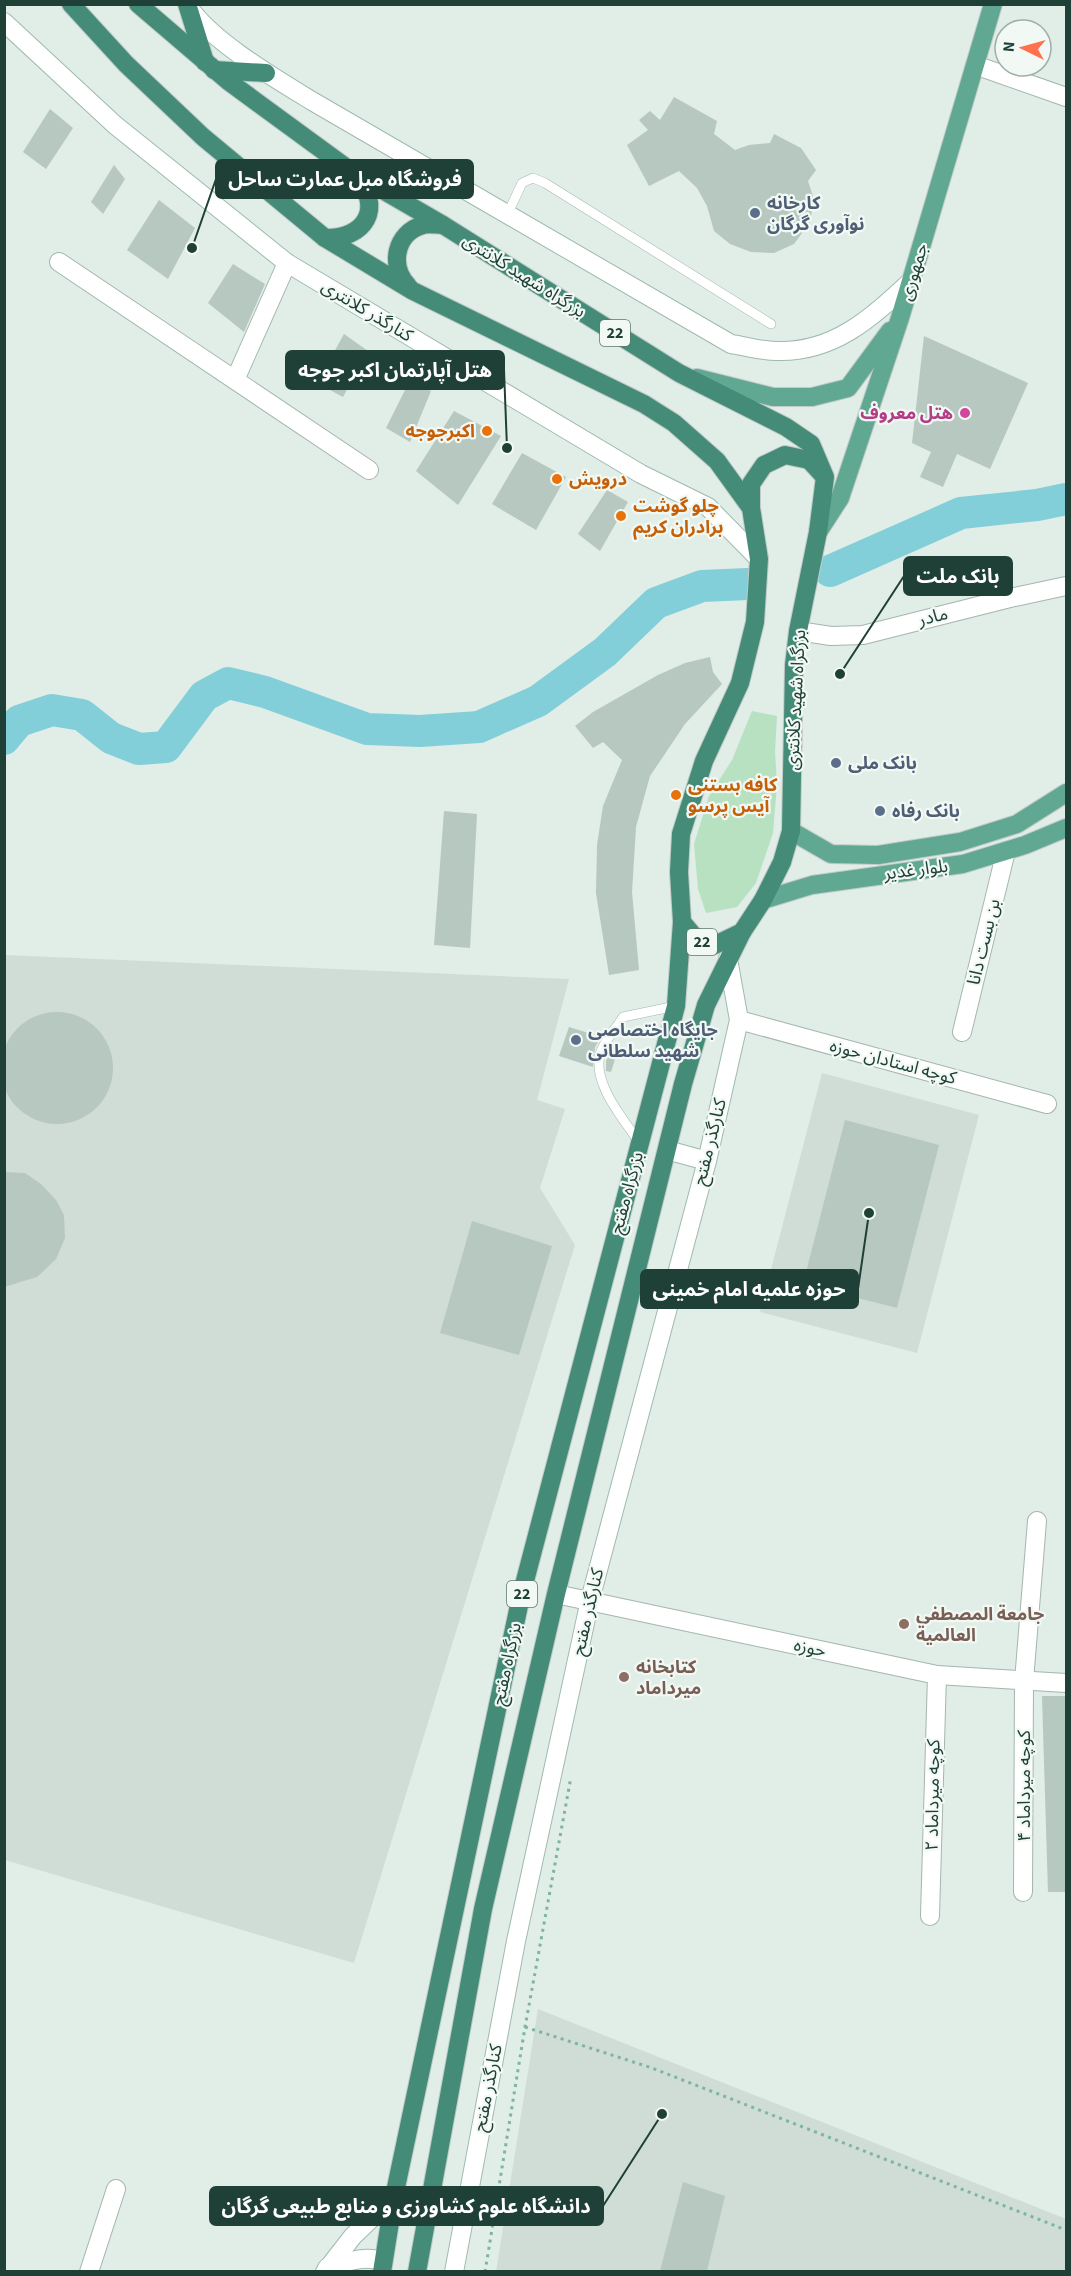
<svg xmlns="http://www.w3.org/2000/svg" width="1071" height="2276" font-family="'Source Sans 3','Noto Sans Arabic',sans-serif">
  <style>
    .built { fill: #cfddd6 }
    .green { fill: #b7e1c1 }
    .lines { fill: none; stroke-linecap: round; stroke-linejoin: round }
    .river { stroke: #83cfd9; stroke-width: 32 }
    .building { fill: #b6c8c0 }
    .service-casing { stroke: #a3b6ae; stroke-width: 10 }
    .minor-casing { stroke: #a3b6ae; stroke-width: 20 }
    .secondary-casing { stroke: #9ebaaf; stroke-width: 20 }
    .primary-casing { stroke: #c0cac7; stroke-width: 20 }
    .trunk-casing { stroke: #c0cac7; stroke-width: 20 }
    .path { stroke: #7eb5a1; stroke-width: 3; stroke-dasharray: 3 4.5; stroke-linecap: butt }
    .service { stroke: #fff; stroke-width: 9 }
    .minor { stroke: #fff; stroke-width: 18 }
    .secondary { stroke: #fff; stroke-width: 18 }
    .primary { stroke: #60a892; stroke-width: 18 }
    .trunk { stroke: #448c78; stroke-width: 18 }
    .service-dot { fill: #5c6f8a; stroke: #f2f9f5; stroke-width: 2 }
    .hotel-dot { fill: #d1479c; stroke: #f2f9f5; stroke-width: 2 }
    .food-dot { fill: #e8710a; stroke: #f2f9f5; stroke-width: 2 }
    .education-dot { fill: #8d6e63; stroke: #f2f9f5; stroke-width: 2 }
    .labels { text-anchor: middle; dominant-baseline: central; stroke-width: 4.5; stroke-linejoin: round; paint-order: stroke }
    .shield { fill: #f2f9f5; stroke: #5e786f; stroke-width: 1.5 }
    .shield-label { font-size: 16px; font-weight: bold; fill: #1f4036 }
    .service-label { font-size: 18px; font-weight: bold; fill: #4e5e75; stroke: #f2f9f5; text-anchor: start }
    .street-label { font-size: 18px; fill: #1f4036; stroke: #f2f9f5 }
    .hotel-label { font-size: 18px; font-weight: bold; fill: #b23c85; stroke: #f2f9f5; text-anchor: end }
    .food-label { font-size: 18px; font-weight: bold; fill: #c56008; stroke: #f2f9f5; text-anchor: start }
    .education-label { font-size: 18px; font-weight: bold; fill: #785e54; stroke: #f2f9f5; text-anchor: start }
    .leader { fill: none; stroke: #1f4036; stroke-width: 2 }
    .callout-dot { fill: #1f4036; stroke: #f2f9f5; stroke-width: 2 }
    .callout { fill: #1f4036; stroke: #1f4036; stroke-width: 2 }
    .callout-label { font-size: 20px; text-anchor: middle; font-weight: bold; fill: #fff }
  </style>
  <rect width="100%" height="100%" fill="#e1ede7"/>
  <!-- built -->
  <g class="built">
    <polygon points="5,955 569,979 537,1100 565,1109 540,1188 575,1245 354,1963 5,1860"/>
    <polygon points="822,1073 979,1115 917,1353 760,1312"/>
    <polygon points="538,2009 1066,2219 1066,2271 496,2272"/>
  </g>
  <!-- green -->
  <polygon class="green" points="752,711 777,716 775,751 777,785 773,833 756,883 737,907 706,913 698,889 694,844 709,796 732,760"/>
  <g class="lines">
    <!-- river -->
    <g class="river">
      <polyline points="830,571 961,513 1037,505 1066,499"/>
      <polyline points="4,739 19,721 52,710 82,715 111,738 139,749 166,747 204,696 228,683 265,692 367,729 420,731 479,727 538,701 605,652 656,603 702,586 748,584"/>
    </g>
  </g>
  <!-- building -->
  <g class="building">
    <polygon points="674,97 717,121 714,134 735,150 749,145 770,143 774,134 801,148 816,170 808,181 814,199 810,222 794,244 774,253 751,252 730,244 714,231 707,206 697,188 679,171 649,186 627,145 648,130 639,120 650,111 660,120"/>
    <polygon points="50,109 73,128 46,169 23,152"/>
    <polygon points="114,165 125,179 103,214 91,202"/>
    <polygon points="159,200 195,228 168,279 127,250"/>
    <polygon points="233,264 265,284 244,332 208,303"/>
    <polygon points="344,334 368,351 343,397 317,383"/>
    <polygon points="924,336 1028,383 990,469 957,454 943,487 920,477 931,452 912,443"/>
    <polygon points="410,380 431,391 410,442 386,428"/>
    <polygon points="454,411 501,436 458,505 416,471"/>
    <polygon points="522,453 566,477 536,530 492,504"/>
    <polygon points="607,490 628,502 600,551 578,534"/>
    <polygon points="710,657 713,672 722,684 685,724 650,776 636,827 632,892 639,970 609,975 596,893 597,845 603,806 622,760 603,742 593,748 575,726 593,712 658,675 685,663"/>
    <polygon points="444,811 477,814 470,948 434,945"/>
    <circle cx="57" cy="1068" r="56"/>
    <polygon points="569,1027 601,1037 595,1047 593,1067 559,1056"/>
    <polygon points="614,1042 620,1043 611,1072 606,1071 606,1061"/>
    <polygon points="845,1120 939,1145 897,1308 803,1284"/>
    <polygon points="4,1172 25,1173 41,1184 56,1200 64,1215 65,1238 56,1259 37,1277 4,1287"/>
    <polygon points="472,1221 552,1246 519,1355 440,1333"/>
    <polygon points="1042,1696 1066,1696 1066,1892 1048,1892"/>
    <polygon points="683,2182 725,2196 707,2271 660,2271"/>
  </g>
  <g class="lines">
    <!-- service casing -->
    <g class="service-casing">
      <g id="service">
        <polyline points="508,213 522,183 533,178 545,183 771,324"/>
        <path d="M 640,1143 C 624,1120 588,1079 602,1049 C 607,1038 617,1027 623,1017 L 676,1006"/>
      </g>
    </g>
    <!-- minor casing -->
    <g class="minor-casing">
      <g id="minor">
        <polyline points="975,65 1066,97"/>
        <polyline points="59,262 369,470"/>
        <polyline points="235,380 287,263"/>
        <polyline points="798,631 831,636 863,635 1010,598 1066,586"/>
        <polyline points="739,1020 1047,1104"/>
        <polyline points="962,1032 1006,851"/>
        <polyline points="556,1594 937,1675 1066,1683"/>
        <polyline points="1023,1892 1024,1681 1037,1521"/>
        <polyline points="930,1916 937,1675"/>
        <polyline points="89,2272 116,2189"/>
      </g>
    </g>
    <!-- secondary casing -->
    <g class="secondary-casing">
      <g id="secondary">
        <path d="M 188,6 C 211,41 276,79 312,101 L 731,344 C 745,346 761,351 776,351 C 834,353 871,318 911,281"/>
        <polyline points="4,22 115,125 287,263 641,474 708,507 759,559"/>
        <polyline points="667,1150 707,1161"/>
        <path d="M 327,2268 C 344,2263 366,2254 383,2262"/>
        <polyline points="325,2272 353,2236 394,2197"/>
        <polyline points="454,2272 516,1941 590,1600 707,1161 739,1020 728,959"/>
      </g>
    </g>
    <!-- primary casing -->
    <g class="primary-casing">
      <g id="primary">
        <polyline points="697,378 773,397 812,397 848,388 890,331"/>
        <polyline points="818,532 840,498 900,318 993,4"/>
        <polyline points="791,831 831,854 878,855 960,842 1017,824 1066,793"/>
        <polyline points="763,900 812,885 963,864 1025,845 1066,828"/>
      </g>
    </g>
    <!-- trunk casing -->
    <g class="trunk-casing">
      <g id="trunk">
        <polyline points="71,4 126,64 203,137 325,238 413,291 644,404 674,423 717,461 751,508 759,559 755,622 740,683 704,761 681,834 679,872 682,922 698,941 715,945 742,932 763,900 782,862 791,831 794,665 798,631 818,532 825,477 811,444 786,427 679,373 443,225 355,174 228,81 138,4"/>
        <polyline points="187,4 205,62"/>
        <polyline points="214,70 266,73"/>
        <path d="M 325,238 C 365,239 384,208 356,176"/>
        <path d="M 408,286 C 389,266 395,233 423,225 C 429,223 437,225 443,225"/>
        <polyline points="751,508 751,484 764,465 785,455 809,460 822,474"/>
        <polyline points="382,2272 394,2197 521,1596 676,1006 682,922"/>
        <polyline points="417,2272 483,1909 556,1594 683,1084 706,1005 742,932"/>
      </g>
    </g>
    <!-- path -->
    <g class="path">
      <polyline points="525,2027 652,2068 1066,2230"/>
      <polyline points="485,2272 525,2027 571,1777"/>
    </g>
    <!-- service -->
    <use href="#service" class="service"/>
    <!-- minor -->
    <use href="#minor" class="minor"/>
    <!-- secondary -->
    <use href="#secondary" class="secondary"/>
    <!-- primary -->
    <use href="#primary" class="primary"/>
    <!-- trunk -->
    <use href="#trunk" class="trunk"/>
  </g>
  <!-- markers -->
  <g class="service-dot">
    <circle cx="755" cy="213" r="6"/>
    <circle cx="836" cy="763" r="6"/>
    <circle cx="880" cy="811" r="6"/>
    <circle cx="576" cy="1040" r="6"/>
  </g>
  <circle class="hotel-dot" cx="965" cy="413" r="6"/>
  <g class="food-dot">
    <circle cx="487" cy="431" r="6"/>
    <circle cx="557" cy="479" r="6"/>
    <circle cx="621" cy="516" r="6"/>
    <circle cx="676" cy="795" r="6"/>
  </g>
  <g class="education-dot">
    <circle cx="904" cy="1624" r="6"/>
    <circle cx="624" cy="1677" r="6"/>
  </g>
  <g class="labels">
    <!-- shield labels -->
    <g class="shield">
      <rect x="600" y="320" width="30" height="26" rx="4.5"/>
      <rect x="687" y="929" width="30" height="26" rx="4.5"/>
      <rect x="507" y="1581" width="30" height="26" rx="4.5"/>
    </g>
    <g class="shield-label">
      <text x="615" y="333">22</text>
      <text x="702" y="942">22</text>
      <text x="522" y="1594">22</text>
    </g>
    <!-- service labels -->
    <g class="service-label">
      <text x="767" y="203">کارخانه<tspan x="767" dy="21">نوآوری گرگان</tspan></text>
      <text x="848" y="763">بانک ملی</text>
      <text x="892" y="811">بانک رفاه</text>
      <text x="588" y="1030">جایگاه اختصاصی<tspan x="588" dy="21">شهید سلطانی</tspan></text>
    </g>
    <!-- street labels -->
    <g class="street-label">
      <text transform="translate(914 272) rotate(-73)">جمهوری</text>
      <text transform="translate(524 276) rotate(32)">بزرگراه شهید کلانتری</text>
      <text transform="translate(367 311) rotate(31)">کنارگذر کلانتری</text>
      <text transform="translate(933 617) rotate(-14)">مادر</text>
      <text transform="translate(796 700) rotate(-87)">بزرگراه شهید کلانتری</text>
      <text transform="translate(916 870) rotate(-7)">بلوار غدیر</text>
      <text transform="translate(984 942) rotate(-76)">بن بست دانا</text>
      <text transform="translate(893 1062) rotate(15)">کوچه استادان حوزه</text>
      <text transform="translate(710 1142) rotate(-76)">کنارگذر مفتح</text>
      <text transform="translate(627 1193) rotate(-75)">بزرگراه مفتح</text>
      <text transform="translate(588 1612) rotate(-77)">کنارگذر مفتح</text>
      <text transform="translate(810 1648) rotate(12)">حوزه</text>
      <text transform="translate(507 1664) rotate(-78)">بزرگراه مفتح</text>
      <text transform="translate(1024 1786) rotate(-90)">کوچه میرداماد ۴</text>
      <text transform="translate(933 1795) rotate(-89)">کوچه میرداماد ۲</text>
      <text transform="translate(488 2088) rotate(-79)">کنارگذر مفتح</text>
    </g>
    <!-- hotel labels -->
    <g class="hotel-label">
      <text x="953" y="413">هتل معروف</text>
    </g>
    <!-- food labels -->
    <g class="food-label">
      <text x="475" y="431" text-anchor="end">اکبرجوجه</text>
      <text x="569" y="479">درویش</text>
      <text x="633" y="506">چلو گوشت<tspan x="633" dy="21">برادران کریم</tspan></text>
      <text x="688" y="785">کافه بستنی<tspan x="688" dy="21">آیس پرسو</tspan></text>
    </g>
    <!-- education labels -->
    <g class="education-label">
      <text x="916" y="1614">جامعة المصطفی<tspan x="916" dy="21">العالمیة</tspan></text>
      <text x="636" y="1667">کتابخانه<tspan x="636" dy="21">میرداماد</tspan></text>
    </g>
  </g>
  <!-- callouts -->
  <path class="leader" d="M192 248L216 179M507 448L504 370M840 674L904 576M869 1213L858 1289M662 2114L603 2206"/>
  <g class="callout-dot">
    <circle cx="192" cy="248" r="6"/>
    <circle cx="507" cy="448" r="6"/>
    <circle cx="840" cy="674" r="6"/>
    <circle cx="869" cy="1213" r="6"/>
    <circle cx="662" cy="2114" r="6"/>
  </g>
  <g class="callout">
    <rect x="216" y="160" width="257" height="38" rx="6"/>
    <rect x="286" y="351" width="218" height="38" rx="6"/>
    <rect x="904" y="557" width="108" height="38" rx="6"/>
    <rect x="641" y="1270" width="217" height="38" rx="6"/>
    <rect x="210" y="2187" width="393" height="38" rx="6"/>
  </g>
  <g class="callout-label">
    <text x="345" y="186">فروشگاه مبل عمارت ساحل</text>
    <text x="395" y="377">هتل آپارتمان اکبر جوجه</text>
    <text x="958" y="583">بانک ملت</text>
    <text x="749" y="1296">حوزه علمیه امام خمینی</text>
    <text x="406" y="2213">دانشگاه علوم کشاورزی و منابع طبیعی گرگان</text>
  </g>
  <!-- border -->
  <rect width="1071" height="2276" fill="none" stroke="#1f4036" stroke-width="12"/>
  <!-- north arrow -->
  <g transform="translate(1023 48) rotate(275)"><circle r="28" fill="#f2f9f5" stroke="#9eafa9" stroke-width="1.5"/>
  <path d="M0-4.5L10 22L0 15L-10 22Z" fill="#ff714d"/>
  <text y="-9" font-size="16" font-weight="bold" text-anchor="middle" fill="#1f4036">N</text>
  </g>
</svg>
